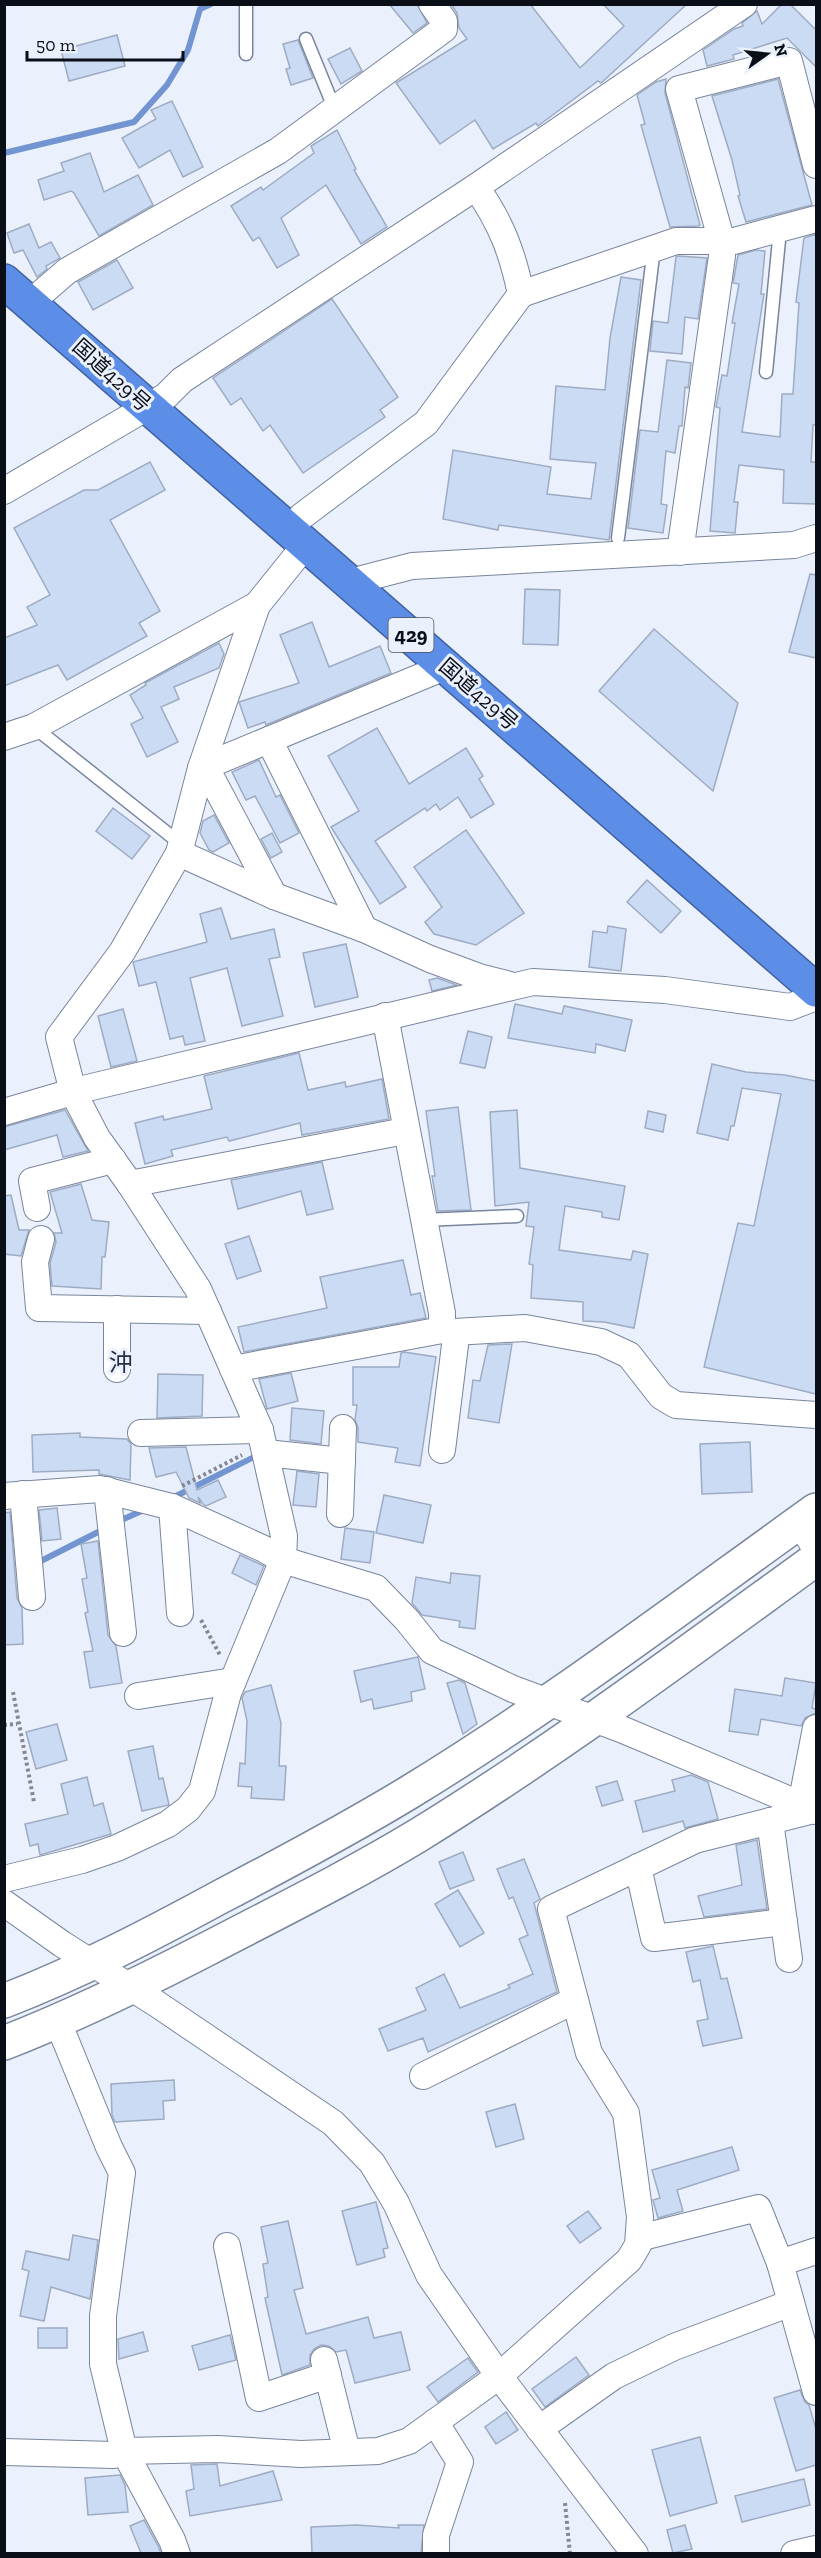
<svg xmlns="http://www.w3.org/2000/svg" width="821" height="2558" font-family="'Zilla Slab','Noto Sans JP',serif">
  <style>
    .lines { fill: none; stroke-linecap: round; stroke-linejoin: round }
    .stream { stroke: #7294d0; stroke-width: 6 }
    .building { fill: #ccdbf4; stroke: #9dabc3; stroke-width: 1.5 }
    .lane-casing { stroke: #78859c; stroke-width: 15 }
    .street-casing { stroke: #78859c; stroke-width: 28 }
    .secondary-casing { stroke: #78859c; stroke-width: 36 }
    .highway-casing { stroke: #40619e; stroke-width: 36 }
    .path { stroke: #838892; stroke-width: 4; stroke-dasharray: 3 3; stroke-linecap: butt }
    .lane { stroke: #fff; stroke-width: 12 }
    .street { stroke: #fff; stroke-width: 26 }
    .secondary { stroke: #fff; stroke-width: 33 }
    .highway { stroke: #5d8ee7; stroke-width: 33 }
    .labels { text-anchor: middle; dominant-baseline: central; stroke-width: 6; stroke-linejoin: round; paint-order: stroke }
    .shield { fill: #ebf1fc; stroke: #4e525c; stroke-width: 1.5 }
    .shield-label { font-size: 20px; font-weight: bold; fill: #0a0e17 }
    .street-label { font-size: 21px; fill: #0a0e17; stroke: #ebf1fc }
    .quarter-label { font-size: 24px; fill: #263144; stroke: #ebf1fc }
  </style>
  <rect width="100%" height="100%" fill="#ebf1fc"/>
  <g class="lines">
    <!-- stream -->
    <g class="stream">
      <polyline points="4,153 134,122 167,85 188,50 200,9 211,4"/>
      <polyline points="172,1498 260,1454"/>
      <polyline points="117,1522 146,1509"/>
      <polyline points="35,1564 106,1528"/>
    </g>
  </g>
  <!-- building -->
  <g class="building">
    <polygon points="389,4 417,4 427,23 413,33"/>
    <polygon points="451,4 530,4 580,68 624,26 603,4 687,4 601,83 598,81 538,126 536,123 493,149 475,120 440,144 396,83 467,39 459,28 457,13"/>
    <polygon points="782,4 790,4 816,30 816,67 787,38 733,55 734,59 707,66 703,50 734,29 743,26 742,23 757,11 762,24"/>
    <polygon points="117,35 125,66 69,81 61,50"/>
    <polygon points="298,40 313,78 291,85 286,69 290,68 283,44"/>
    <polygon points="350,48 362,71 341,84 328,59"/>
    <polygon points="666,79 665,93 700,225 698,226 670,227 641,125 645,124 637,95 656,82"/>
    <polygon points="778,79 812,205 746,222 738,196 740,195 732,160 712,96"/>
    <polygon points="172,101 203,167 183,177 170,150 139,168 122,138 156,119 151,110"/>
    <polygon points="337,130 356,169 354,170 387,227 361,244 326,185 281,218 299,255 277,268 259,237 253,241 231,206 261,187 263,190 314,153 311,146"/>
    <polygon points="90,153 104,192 138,175 153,205 99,236 74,193 71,191 44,200 38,180 64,171 61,163"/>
    <polygon points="29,224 39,248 51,242 60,258 46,266 47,269 37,277 23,250 14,253 7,233"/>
    <polygon points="816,234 816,425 813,425 811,462 816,462 816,504 783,503 784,470 739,465 734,502 738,502 735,533 710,531 720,408 716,407 722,375 727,376 735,323 732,323 739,284 733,283 738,255 756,250 765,251 761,294 764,294 742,432 780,437 782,394 793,394 799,303 796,302 804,238"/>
    <polygon points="678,256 707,258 698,319 685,317 682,354 650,351 653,321 668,323 676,257"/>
    <polygon points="117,260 133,288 93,310 78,282"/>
    <polygon points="621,277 641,280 609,540 499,525 498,530 443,519 453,450 551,467 547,494 591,499 596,463 550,459 556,386 605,390 610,338"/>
    <polygon points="332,299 398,397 380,410 385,417 303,473 270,425 263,431 241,398 231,405 213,378"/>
    <polygon points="667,360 691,363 688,388 685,387 682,426 679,426 675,453 666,451 661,504 667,505 663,533 628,528 640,430 658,432"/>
    <polygon points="150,462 165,490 110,520 160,611 139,623 147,636 67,680 58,665 4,686 4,638 37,625 27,607 50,595 14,528 84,490 98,490"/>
    <polygon points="810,574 816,575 816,658 789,652"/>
    <polygon points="525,589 560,590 558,645 523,644"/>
    <polygon points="312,622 329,667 380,646 391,673 266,725 265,722 248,728 239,702 299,683 280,635"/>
    <polygon points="654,629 738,703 713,791 599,691"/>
    <polygon points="219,643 224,654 219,668 174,687 179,699 161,707 178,742 147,757 131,724 143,718 130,695 146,685 145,683"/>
    <polygon points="377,728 409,784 466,748 483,776 479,779 494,804 471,818 458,797 440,810 436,804 427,811 425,808 375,841 406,887 380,904 331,827 359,811 328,756"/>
    <polygon points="259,760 276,797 280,795 299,833 280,843 255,796 246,800 232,772"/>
    <polygon points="113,808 150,836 132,859 96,831"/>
    <polygon points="214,815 229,843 213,852 209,850 200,833 203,821"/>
    <polygon points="466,830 524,913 476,945 434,934 425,922 442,907 414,867"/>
    <polygon points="272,833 282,852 271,858 261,839"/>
    <polygon points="647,880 681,911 661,933 627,902"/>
    <polygon points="221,908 231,939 274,929 280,957 269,959 283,1016 242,1026 227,968 190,978 205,1041 185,1045 183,1036 170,1039 156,982 139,986 133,962 207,942 200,914"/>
    <polygon points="608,926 626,929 621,971 589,967 593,931 607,933"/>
    <polygon points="346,944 358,997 315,1007 303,953"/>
    <polygon points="437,978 457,985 432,991 429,980"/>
    <polygon points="515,1004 562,1014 564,1006 632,1020 625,1051 596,1044 595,1053 508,1038"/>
    <polygon points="123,1009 137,1061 111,1067 98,1016"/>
    <polygon points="468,1031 492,1037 485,1068 460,1063"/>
    <polygon points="299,1053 308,1090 345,1082 346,1087 382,1079 389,1119 302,1135 300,1123 229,1141 227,1137 171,1150 173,1156 145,1164 135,1123 163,1116 164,1120 212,1109 204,1076"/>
    <polygon points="712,1064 746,1072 785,1075 816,1081 816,1394 704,1367 738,1223 754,1226 781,1094 742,1088 734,1126 731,1126 728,1140 697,1133"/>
    <polygon points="458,1107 471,1210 438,1211 432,1176 435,1176 426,1111"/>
    <polygon points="65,1110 88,1151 63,1157 57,1135 4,1150 4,1127"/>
    <polygon points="517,1110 520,1168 625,1186 619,1220 602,1217 602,1212 565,1206 559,1250 631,1260 633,1251 648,1254 634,1328 604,1322 583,1321 583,1302 531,1298 533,1265 529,1264 534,1227 526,1226 529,1202 495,1206 490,1112"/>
    <polygon points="648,1111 666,1115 663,1132 645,1128"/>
    <polygon points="322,1162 333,1209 307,1215 301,1191 238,1209 231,1180"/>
    <polygon points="81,1184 92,1220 109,1222 105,1257 102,1257 101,1289 52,1286 50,1263 56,1242 54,1233 62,1233 50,1192"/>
    <polygon points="11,1195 19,1230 29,1230 21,1256 4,1254 4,1196"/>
    <polygon points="249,1236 261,1271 237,1279 225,1244"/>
    <polygon points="403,1260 411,1295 420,1293 426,1318 244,1352 238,1327 327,1308 320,1277"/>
    <polygon points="512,1344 499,1423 468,1418 473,1380 480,1381 488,1345"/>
    <polygon points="404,1352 436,1357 420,1466 395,1462 398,1448 358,1442 358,1428 355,1420 357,1405 353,1405 353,1367 399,1367 401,1353"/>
    <polygon points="291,1373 298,1401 267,1409 259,1379"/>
    <polygon points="158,1374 203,1375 202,1416 157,1418"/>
    <polygon points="292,1408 324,1411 321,1444 290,1440"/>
    <polygon points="80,1433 80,1437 127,1439 131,1444 130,1480 99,1474 99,1470 33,1472 32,1435"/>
    <polygon points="750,1442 752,1492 702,1494 700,1444"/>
    <polygon points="186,1447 197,1490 218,1480 226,1497 206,1506 203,1504 198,1497 200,1503 189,1498 176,1472 156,1477 149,1448"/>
    <polygon points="297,1471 319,1474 316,1507 293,1505"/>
    <polygon points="384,1495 431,1505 423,1543 376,1533"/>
    <polygon points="57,1508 61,1539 42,1541 39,1510"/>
    <polygon points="10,1512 17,1598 22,1608 23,1644 4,1645 4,1513"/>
    <polygon points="345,1528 374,1532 370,1563 341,1559"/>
    <polygon points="98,1541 108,1635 116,1646 122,1683 90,1688 84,1652 93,1651 85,1613 88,1612 82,1579 87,1578 81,1544"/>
    <polygon points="240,1555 264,1566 256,1585 232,1573"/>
    <polygon points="451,1573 480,1576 475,1629 459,1627 460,1621 422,1615 412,1603 416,1577 450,1583"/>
    <polygon points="418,1657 425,1689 411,1692 412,1701 374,1709 372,1699 361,1702 354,1671"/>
    <polygon points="785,1678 816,1683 812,1708 816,1709 816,1713 805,1718 801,1726 761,1719 758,1735 729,1731 735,1689 782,1696"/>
    <polygon points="459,1680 465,1683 477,1724 463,1734 447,1683"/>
    <polygon points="271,1685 281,1723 279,1766 286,1766 284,1800 251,1798 252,1787 238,1786 240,1763 245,1764 247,1721 242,1698 245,1692"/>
    <polygon points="57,1724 67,1760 36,1769 26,1732"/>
    <polygon points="153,1746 159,1779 163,1778 169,1805 142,1811 128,1751"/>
    <polygon points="691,1775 708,1782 718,1819 685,1828 683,1821 643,1832 635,1801 675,1791 672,1780"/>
    <polygon points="87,1777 94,1806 103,1803 111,1834 40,1855 38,1844 30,1846 25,1824 68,1814 61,1784"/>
    <polygon points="617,1781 623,1800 602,1806 596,1787"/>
    <polygon points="757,1840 767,1909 704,1917 698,1896 742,1885 736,1845"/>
    <polygon points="463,1852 474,1880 450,1889 439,1862"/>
    <polygon points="524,1859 540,1899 534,1903 557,1992 428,2052 423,2038 388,2051 379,2029 426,2010 416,1988 444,1974 460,2008 510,1988 508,1985 533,1974 519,1939 528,1935 513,1897 509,1899 497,1869"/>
    <polygon points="458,1890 484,1933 460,1947 435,1904"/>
    <polygon points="713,1946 721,1979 727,1978 742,2038 703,2046 697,2021 708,2019 700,1980 693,1982 686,1952"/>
    <polygon points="174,2080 175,2100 163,2101 164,2119 115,2122 112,2115 111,2084"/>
    <polygon points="515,2104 524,2139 496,2147 486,2112"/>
    <polygon points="732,2147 739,2170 677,2190 683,2211 658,2218 653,2200 660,2198 652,2170"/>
    <polygon points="376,2202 388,2248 383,2249 385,2257 357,2265 342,2211"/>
    <polygon points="588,2211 601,2228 580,2243 567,2226"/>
    <polygon points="288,2221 303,2288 294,2290 306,2334 368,2317 374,2338 401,2332 410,2370 355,2383 346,2350 336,2352 329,2346 321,2345 314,2349 310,2355 310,2365 282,2375 265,2298 268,2297 263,2264 268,2263 261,2227"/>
    <polygon points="73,2235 98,2240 90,2299 51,2287 44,2321 20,2316 29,2271 22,2269 26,2251 69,2260"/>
    <rect x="38" y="2328" width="29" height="20"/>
    <polygon points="143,2332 148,2351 119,2359 118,2339"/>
    <polygon points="230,2335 236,2360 199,2370 192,2346"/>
    <polygon points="576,2357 589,2375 545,2407 532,2389"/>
    <polygon points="468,2358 478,2372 438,2402 427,2387"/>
    <polygon points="800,2390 805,2402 809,2405 816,2429 816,2465 796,2471 774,2398"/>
    <polygon points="506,2412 518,2430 496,2444 485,2427"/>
    <polygon points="700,2437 717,2503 670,2516 652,2450"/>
    <polygon points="217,2464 220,2486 273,2471 282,2500 190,2516 186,2491 194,2489 191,2465"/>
    <polygon points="120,2475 125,2485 128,2512 88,2515 85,2478"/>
    <polygon points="804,2479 810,2505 742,2522 735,2496"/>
    <polygon points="144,2520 158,2546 161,2553 141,2553 130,2526"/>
    <polygon points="356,2525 399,2528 398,2525 424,2525 421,2553 312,2553 311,2527"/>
    <polygon points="685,2525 692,2549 673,2553 667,2530"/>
  </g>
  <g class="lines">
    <!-- lane casing -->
    <g class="lane-casing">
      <g id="lane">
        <polyline points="246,4 246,54"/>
        <polyline points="306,39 335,110"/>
        <polyline points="766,372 780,230"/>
        <polyline points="618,538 654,248"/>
        <polyline points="34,727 181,844"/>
        <polyline points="423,1220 517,1216"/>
      </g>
    </g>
    <!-- street casing -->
    <g class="street-casing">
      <g id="street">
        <polyline points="521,294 676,241 734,241 816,219"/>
        <polyline points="30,303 67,271 278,151 444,29 444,21 432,4"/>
        <polyline points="4,491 166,396 182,380 476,187 744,4"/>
        <path d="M 289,529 L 302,516 L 426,423 L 521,294 C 512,251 501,223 476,187"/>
        <polyline points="680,552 722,256 722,242 679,89 789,61 816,165"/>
        <polyline points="350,582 412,566 794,545 816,538"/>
        <polyline points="4,737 34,727 257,605"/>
        <polyline points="269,740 364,929 430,959 479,977 510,985"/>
        <polyline points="205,766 274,896"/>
        <polyline points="201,768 447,666"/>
        <polyline points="179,853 274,896 364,929"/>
        <polyline points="385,1016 442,1313 442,1330"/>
        <polyline points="4,1112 79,1090 533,982 665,990 790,1007 816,997"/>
        <polyline points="130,1184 405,1131"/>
        <polyline points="37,1208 32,1181 113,1160"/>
        <polyline points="41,1239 35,1262 39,1308 208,1311"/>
        <polyline points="117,1369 117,1309"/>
        <polyline points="233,1369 442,1330 454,1332 525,1328 601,1342 629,1355 661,1396 676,1405 816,1415"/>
        <polyline points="141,1433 260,1430"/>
        <polyline points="442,1450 455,1345 454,1332"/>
        <polyline points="266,1453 342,1461"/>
        <polyline points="107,1490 123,1633"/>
        <polyline points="23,1494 32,1597"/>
        <polyline points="4,1496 100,1489 172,1507 264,1549 283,1560 376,1588 407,1620 432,1651 473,1670 513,1689 621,1729 816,1811"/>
        <polyline points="172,1507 180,1613"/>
        <polyline points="340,1514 343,1428"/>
        <polyline points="799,1522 816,1549"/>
        <polyline points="138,1696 233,1681"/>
        <polyline points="801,1805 816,1728"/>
        <polyline points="770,1821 789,1959"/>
        <polyline points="638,1867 654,1938 784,1922"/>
        <polyline points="4,1879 82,1860 117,1848 168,1824 188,1809 202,1791 228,1693 283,1560 284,1536 260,1430 198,1289 130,1184 97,1138 73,1092 59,1037 122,952 179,853 201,768 257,605 307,543"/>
        <polyline points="4,1903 62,1944 157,2004 333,2123 372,2163 396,2203 429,2275 499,2376 635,2554"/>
        <polyline points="58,2022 109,2147 122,2173 103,2316 103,2364 124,2451 172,2540 177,2554"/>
        <polyline points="423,2076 575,2000"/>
        <polyline points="639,2238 758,2208 780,2263 816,2392"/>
        <polyline points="227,2246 259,2398 328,2375"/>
        <polyline points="780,2263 816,2251"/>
        <polyline points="324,2360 347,2452"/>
        <polyline points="435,2422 460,2462 436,2535 436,2554"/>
        <polyline points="539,2429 614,2376 674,2347 791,2303"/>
        <polyline points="4,2452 114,2455 124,2451 218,2449 301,2454 378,2451 409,2441 499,2376 629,2260 638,2245 640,2217 626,2113 589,2053 551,1909 695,1840 814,1810"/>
        <polyline points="794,2554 816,2549"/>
      </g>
    </g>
    <!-- secondary casing -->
    <g class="secondary-casing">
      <g id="secondary">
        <path d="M 4,2001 C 79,1972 150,1935 220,1897 C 283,1864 347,1830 408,1793 C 549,1707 682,1606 816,1510"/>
        <path d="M 4,2043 C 74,2016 141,1983 207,1949 C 278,1912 349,1877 417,1836 C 555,1751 685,1654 816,1559"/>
      </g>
    </g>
    <!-- highway casing -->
    <g class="highway-casing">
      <polyline id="highway" points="4,281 816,990"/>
    </g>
    <!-- path -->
    <g class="path">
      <polyline points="182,1486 242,1455"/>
      <polyline points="201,1620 220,1655"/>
      <polyline points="13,1692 34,1802"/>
      <polyline points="4,1725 17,1724"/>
      <polyline points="565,2503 570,2554"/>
    </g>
    <!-- lane -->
    <use href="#lane" class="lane"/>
    <!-- street -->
    <use href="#street" class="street"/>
    <!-- secondary -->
    <use href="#secondary" class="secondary"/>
    <!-- highway -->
    <use href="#highway" class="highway"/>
  </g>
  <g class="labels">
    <!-- shield labels -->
    <rect class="shield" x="388.5" y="618" width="45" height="34" rx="4.5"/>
    <g class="shield-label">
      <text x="411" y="635">429</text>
    </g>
    <!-- street labels -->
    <g class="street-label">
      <text transform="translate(112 375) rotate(42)">国道429号</text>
      <text transform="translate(479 694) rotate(41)">国道429号</text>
    </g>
    <!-- quarter labels -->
    <g class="quarter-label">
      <text x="121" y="1362">沖</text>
    </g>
  </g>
  <!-- border -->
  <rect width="821" height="2558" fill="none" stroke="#0a0e17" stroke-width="12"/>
  <!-- north arrow -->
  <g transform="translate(767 54) rotate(75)" stroke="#ebf1fc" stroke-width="4.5" paint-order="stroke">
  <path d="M0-4.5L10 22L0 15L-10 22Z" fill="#0a0e17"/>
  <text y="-9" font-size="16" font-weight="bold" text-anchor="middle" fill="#0a0e17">N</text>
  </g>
  <!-- scale -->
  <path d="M27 51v9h156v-9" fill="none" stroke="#0a0e17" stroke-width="3"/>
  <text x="36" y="51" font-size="18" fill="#0a0e17" stroke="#ebf1fc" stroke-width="4.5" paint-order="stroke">50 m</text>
</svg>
